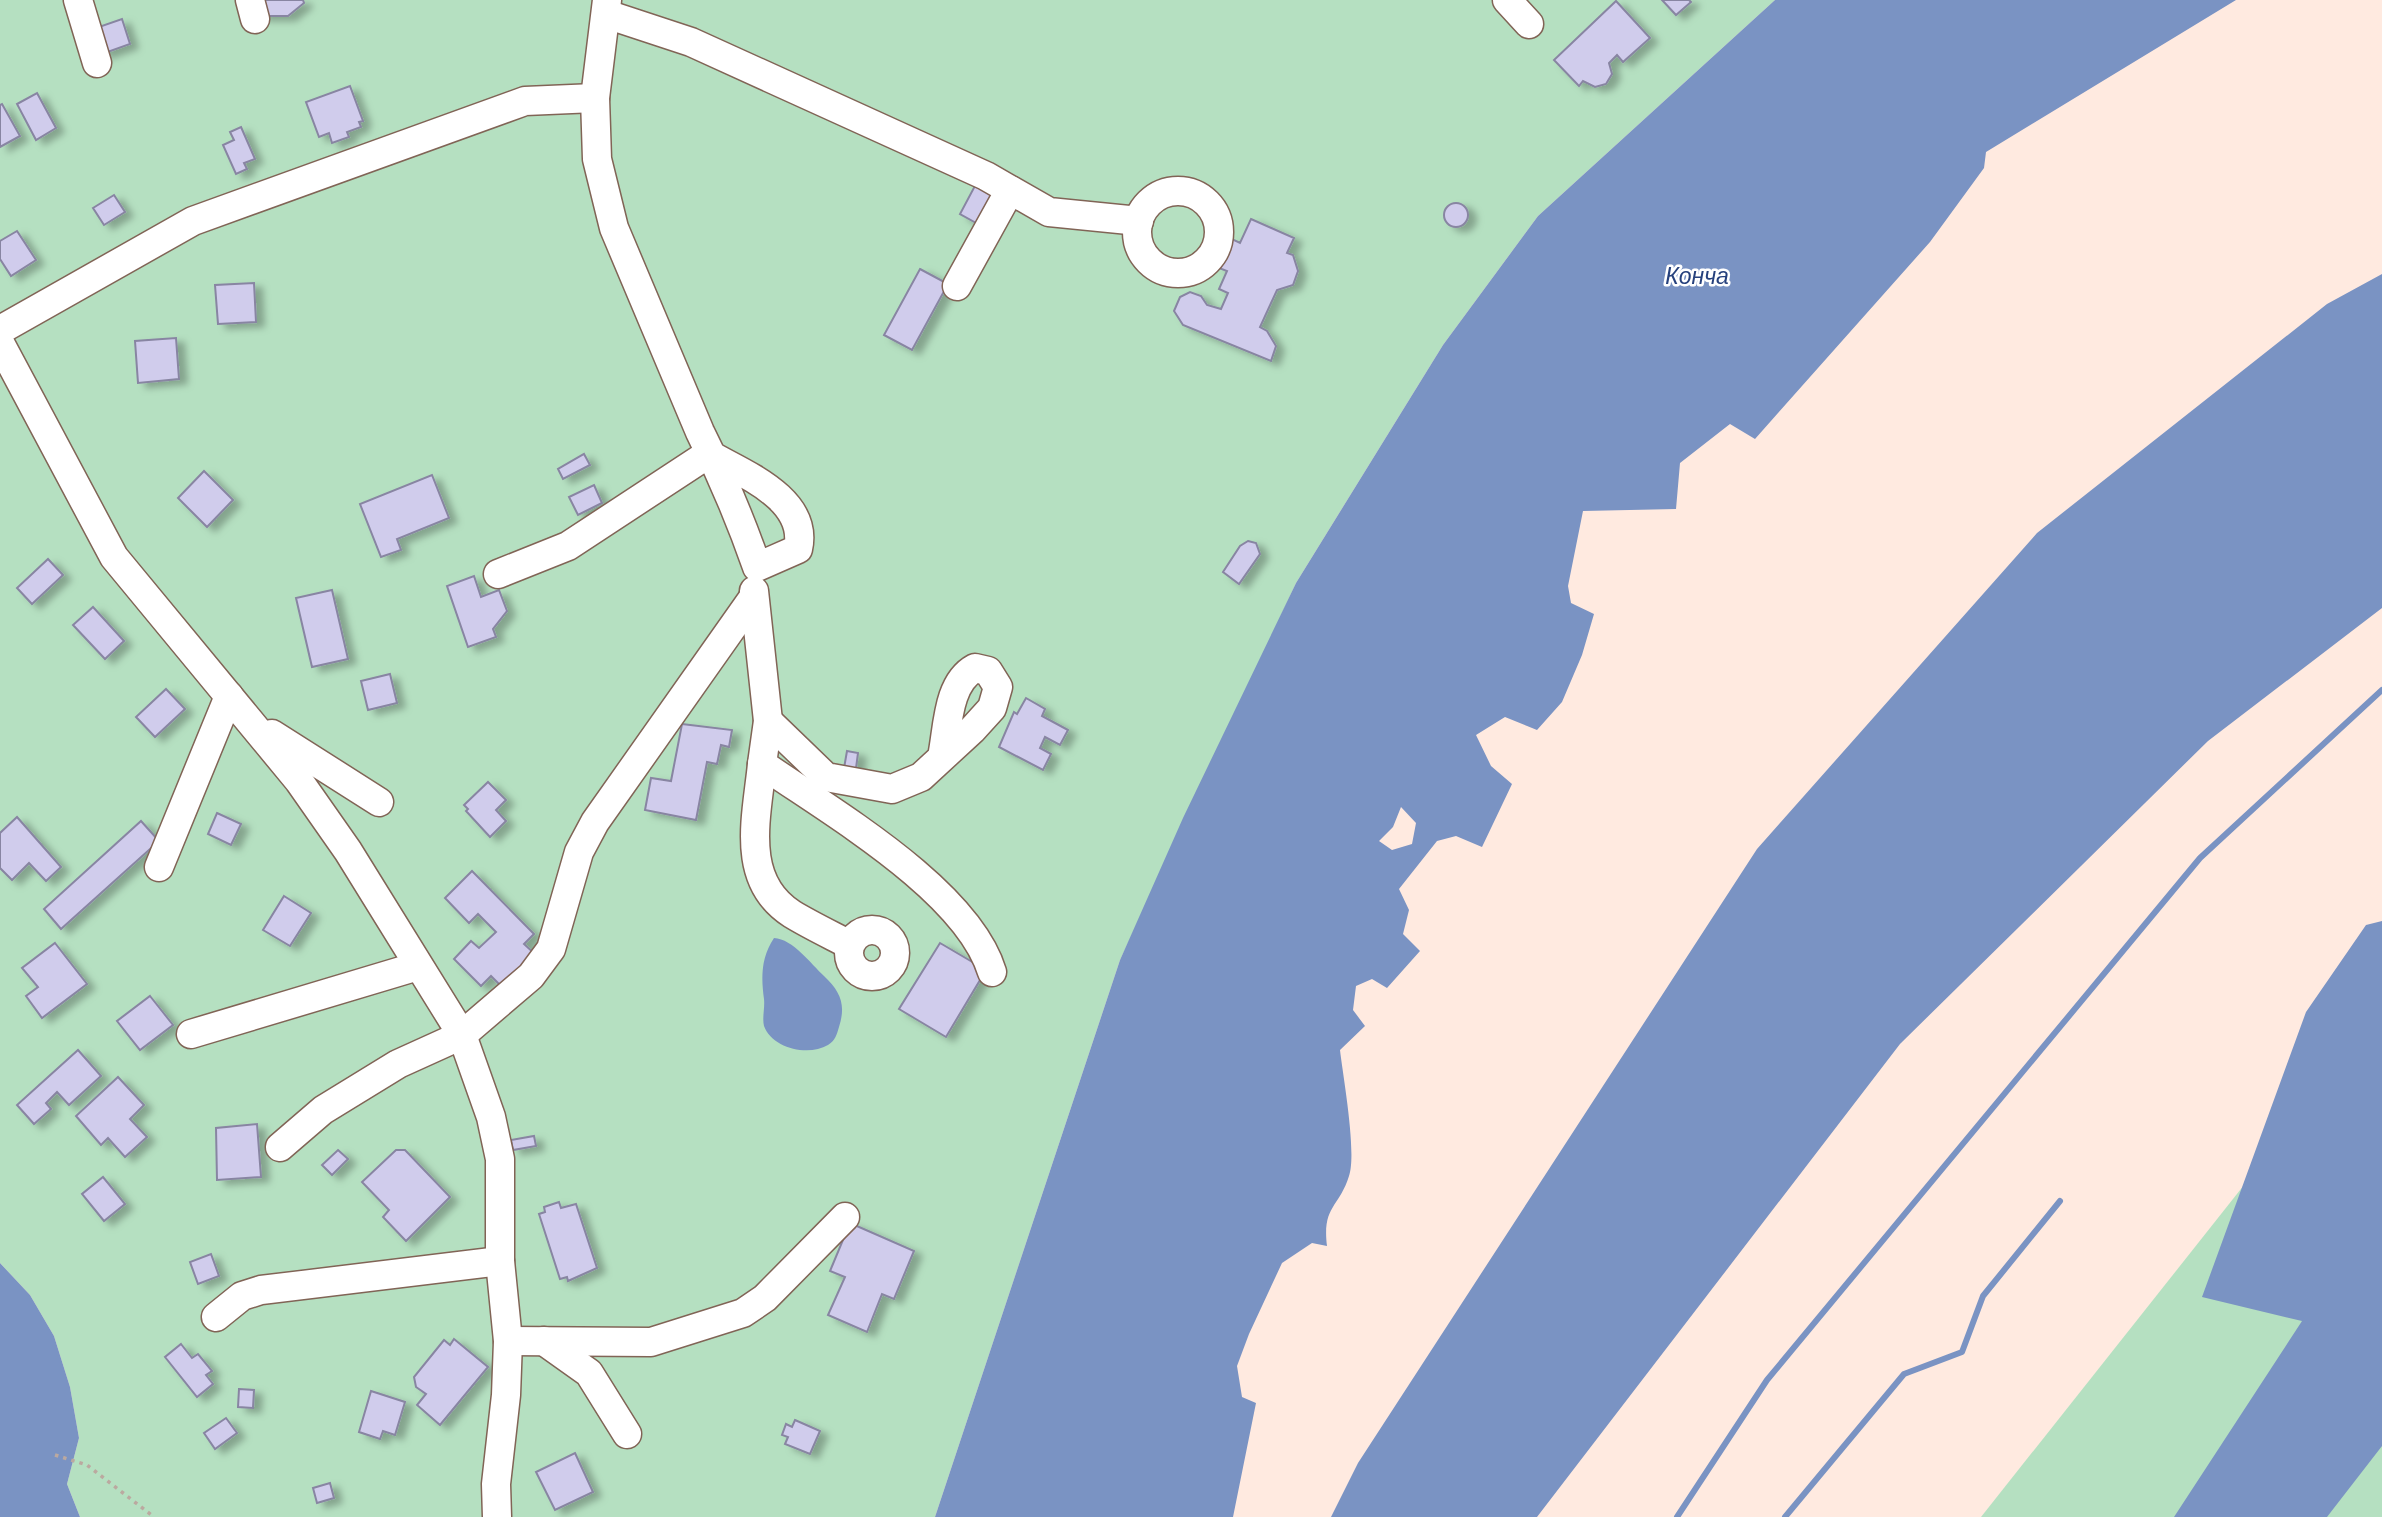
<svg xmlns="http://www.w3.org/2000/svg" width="2382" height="1517" font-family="'DM Sans',sans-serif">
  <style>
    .green { fill: #b5e0c1 }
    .water { fill: #7a93c3; fill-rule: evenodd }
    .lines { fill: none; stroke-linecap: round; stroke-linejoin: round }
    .stream { stroke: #7a93c3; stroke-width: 6 }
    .building { fill: #d0ccec; stroke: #8885a2; stroke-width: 2; filter: url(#shadow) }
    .minor-casing { stroke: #816456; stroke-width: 31 }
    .path { stroke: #bba9a0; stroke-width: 3.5; stroke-dasharray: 3.5 5; stroke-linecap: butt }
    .minor { stroke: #fff; stroke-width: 28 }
    .labels { text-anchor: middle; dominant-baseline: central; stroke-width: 5; stroke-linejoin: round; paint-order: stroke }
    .water-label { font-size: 23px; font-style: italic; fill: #26417d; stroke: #fff }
  </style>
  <defs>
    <filter id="shadow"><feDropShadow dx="8" dy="4.5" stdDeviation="3.5" flood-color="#0004"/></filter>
  </defs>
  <rect width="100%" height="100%" fill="#ffeae0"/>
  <!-- green -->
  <g class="green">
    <polygon points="0,0 1775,0 1538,216 1443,345 1296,583 1120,960 935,1517 80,1517 67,1484 79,1438 70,1387 54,1336 30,1295 0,1263"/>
    <polygon points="2382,1011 2382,1517 1981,1517"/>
  </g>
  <!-- water -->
  <g class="water">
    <path d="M 1775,0 L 2236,0 L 1986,152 L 1984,168 L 1930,242 L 1755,439 L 1730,424 L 1680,463 L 1676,509 L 1583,511 L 1568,586 L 1571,603 L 1594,614 L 1582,655 L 1562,702 L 1537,730 L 1505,717 L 1476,735 L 1491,766 L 1512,784 L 1482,847 L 1456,836 L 1437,841 L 1399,889 L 1409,910 L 1403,934 L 1420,951 L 1387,988 L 1372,979 L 1356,986 L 1353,1010 L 1365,1026 L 1340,1050 C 1343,1076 1357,1153 1349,1176 C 1339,1208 1322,1206 1327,1246 L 1312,1243 L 1282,1263 L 1249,1334 L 1237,1366 L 1242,1397 L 1256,1403 L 1233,1517 L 935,1517 L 1120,960 L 1183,818 L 1296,583 L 1443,345 L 1538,216 ZM 1401,807 L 1416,823 L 1412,844 L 1392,850 L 1379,841 L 1393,827 Z"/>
    <polygon points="2382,274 2382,608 2208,741 1900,1044 1537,1517 1331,1517 1358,1463 1757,849 2037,533 2327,304"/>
    <polygon points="2382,921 2382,1446 2327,1517 2174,1517 2302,1321 2202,1297 2306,1012 2366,925"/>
    <path d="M 774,938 C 793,939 811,964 824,976 C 841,992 846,1005 839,1027 C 837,1034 835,1041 828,1045 C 808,1057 772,1048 764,1026 C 762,1018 765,1008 764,999 C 761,977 761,958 774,938 Z"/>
    <polygon points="0,1263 30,1295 54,1336 70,1387 79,1438 67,1484 80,1517 0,1517"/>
  </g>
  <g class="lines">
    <!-- stream -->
    <g class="stream">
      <polyline points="1677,1517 1767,1380 2200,858 2382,690"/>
      <polyline points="1785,1517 1904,1374 1962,1352 1983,1296 2060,1201"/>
    </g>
  </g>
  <!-- building -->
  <g class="building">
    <polygon points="262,0 303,0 304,3 288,16 259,16"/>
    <polygon points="1662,0 1689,0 1691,2 1676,15"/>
    <polygon points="1616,1 1650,38 1623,62 1617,55 1609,63 1612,74 1606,84 1595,87 1583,81 1579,86 1554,60"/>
    <polygon points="122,19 130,44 102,54 93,29"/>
    <polygon points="350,86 363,121 359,122 361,127 347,132 349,137 332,143 329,133 319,137 306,102"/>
    <polygon points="37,93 56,128 36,140 17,104"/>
    <polygon points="2,104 20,136 0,147 0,105"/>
    <polygon points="241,127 255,159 244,163 247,169 236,174 223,145 234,140 230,132"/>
    <polygon points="977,182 996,192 978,224 960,214"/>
    <polygon points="114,195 125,212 104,225 93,208"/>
    <circle cx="1456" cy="215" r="12"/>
    <polygon points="1251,219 1294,238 1287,253 1293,255 1298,271 1293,285 1277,290 1260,327 1267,331 1276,346 1271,361 1183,325 1174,311 1180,297 1190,292 1201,296 1207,305 1221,309 1228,293 1219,289 1227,271 1219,268 1232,239 1240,243"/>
    <polygon points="17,231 36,260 11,276 0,259 0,241"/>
    <polygon points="920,269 948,284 912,350 884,335"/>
    <polygon points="254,283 256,322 218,324 215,285"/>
    <polygon points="176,338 179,379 138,383 135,341"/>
    <polygon points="584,454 590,465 563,479 558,469"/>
    <polygon points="204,471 233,500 207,527 178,498"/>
    <polygon points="432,475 449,518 397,539 401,550 381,557 360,504"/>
    <polygon points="594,485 602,503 578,515 569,497"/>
    <polygon points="1248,541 1256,543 1260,554 1239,584 1223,572 1240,546"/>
    <polygon points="48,559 63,575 32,604 17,588"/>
    <polygon points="474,576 481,597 499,590 507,611 493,629 496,637 468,647 447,586"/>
    <polygon points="332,590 348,659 312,667 296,598"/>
    <polygon points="93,607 124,641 105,659 73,625"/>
    <polygon points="390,674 397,703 368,710 361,681"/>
    <polygon points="166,689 185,709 155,737 136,717"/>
    <polygon points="1026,698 1045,709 1042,716 1068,730 1060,745 1045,737 1040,748 1051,754 1043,770 999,747 1014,712 1017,714"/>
    <polygon points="682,724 732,730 729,747 721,745 717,764 707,762 696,820 645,810 651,778 671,781"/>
    <polygon points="847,751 858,753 855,776 843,774"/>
    <polygon points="488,782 506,800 496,810 506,821 490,837 466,811 468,809 464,805"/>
    <polygon points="217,813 241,824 231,845 208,834"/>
    <polygon points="17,817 61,867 46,881 29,863 12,880 0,868 0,833"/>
    <polygon points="141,821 159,841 61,929 44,909"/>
    <polygon points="472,871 534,934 524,944 536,955 503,988 491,976 481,986 454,959 471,941 479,948 496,932 478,914 469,923 445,898"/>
    <polygon points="284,896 311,913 290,946 263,930"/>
    <polygon points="55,943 87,984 42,1018 26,996 38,987 22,968"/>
    <polygon points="940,943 986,970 946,1037 899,1009"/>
    <polygon points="150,996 173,1025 140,1050 117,1021"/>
    <polygon points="78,1050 101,1076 69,1105 57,1092 46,1103 51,1109 34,1124 17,1105"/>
    <polygon points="118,1077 144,1105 130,1119 147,1137 125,1157 108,1138 101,1145 76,1116"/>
    <polygon points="257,1124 261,1177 217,1180 216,1128"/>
    <polygon points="534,1136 536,1146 513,1150 511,1140"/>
    <polygon points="338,1150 348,1159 332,1175 322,1165"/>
    <polygon points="396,1150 405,1150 450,1197 406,1241 383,1217 389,1210 362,1182"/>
    <polygon points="103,1177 125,1204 104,1221 82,1194"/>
    <polygon points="559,1202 561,1208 576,1204 597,1268 568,1281 567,1277 560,1279 539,1214 545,1212 544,1207"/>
    <polygon points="850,1223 914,1251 894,1299 882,1294 867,1332 828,1315 845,1277 830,1271"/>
    <polygon points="211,1254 219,1276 198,1284 190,1262"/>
    <polygon points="454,1339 488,1367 440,1425 417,1405 426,1394 416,1387 414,1377 444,1340 450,1345"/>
    <polygon points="181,1344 192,1358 198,1354 212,1371 206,1375 213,1384 197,1397 165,1357"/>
    <polygon points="239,1389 254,1390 253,1408 238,1407"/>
    <polygon points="371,1391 405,1402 395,1435 383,1431 380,1439 359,1432"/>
    <polygon points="226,1418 237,1433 215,1449 204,1433"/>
    <polygon points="795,1420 820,1431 810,1454 785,1444 788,1437 782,1435 786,1424 792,1427"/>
    <polygon points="575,1453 593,1492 555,1510 536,1472"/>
    <polygon points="330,1483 334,1498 317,1503 313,1488"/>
  </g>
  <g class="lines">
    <!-- minor casing -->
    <g class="minor-casing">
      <g id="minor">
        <polyline points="78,0 97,63"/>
        <polyline points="250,0 255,19"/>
        <polyline points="1507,0 1529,24"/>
        <polyline points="606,14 691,42 986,176 1049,212 1139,221"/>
        <circle cx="1178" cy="232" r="41"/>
        <polyline points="957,286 1010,190"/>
        <polyline points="0,330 193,221 525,101 595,98"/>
        <polyline points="0,343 114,557 299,781 348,851 462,1035 491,1117 500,1159 500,1261 508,1341 506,1395 496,1484 497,1517"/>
        <path d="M 498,574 L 568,546 L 699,460 L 712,456 C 746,475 809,500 798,549 L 757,567 C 741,521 722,476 700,432 L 614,228 L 597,159 L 595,98 L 607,0"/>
        <path d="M 754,591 L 768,721 L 762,764 C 831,812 967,890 992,972"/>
        <path d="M 768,721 L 826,777 L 892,789 L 921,777 L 972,730 L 992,708 L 998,687 L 988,671 L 975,668 C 947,683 948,728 942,757"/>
        <polyline points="272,734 379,802"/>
        <path d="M 762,764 C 757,816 739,880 792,914 C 810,925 831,935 850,945"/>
        <polyline points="159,867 229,696"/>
        <circle cx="872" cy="953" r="23"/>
        <polyline points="191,1034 418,966"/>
        <polyline points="280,1147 323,1110 398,1064 462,1035 531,976 551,949 579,852 595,822 753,598"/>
        <polyline points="216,1317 242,1296 261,1290 500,1261"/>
        <polyline points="508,1341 651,1342 743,1313 765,1298 845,1217"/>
        <polyline points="544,1341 589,1373 627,1434"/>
      </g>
    </g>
    <!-- path -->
    <polyline class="path" points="55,1455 87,1465 154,1517"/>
    <!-- minor -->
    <use href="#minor" class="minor"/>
  </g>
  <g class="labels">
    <!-- water labels -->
    <g class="water-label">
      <text x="1697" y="276">Конча</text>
    </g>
  </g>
</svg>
